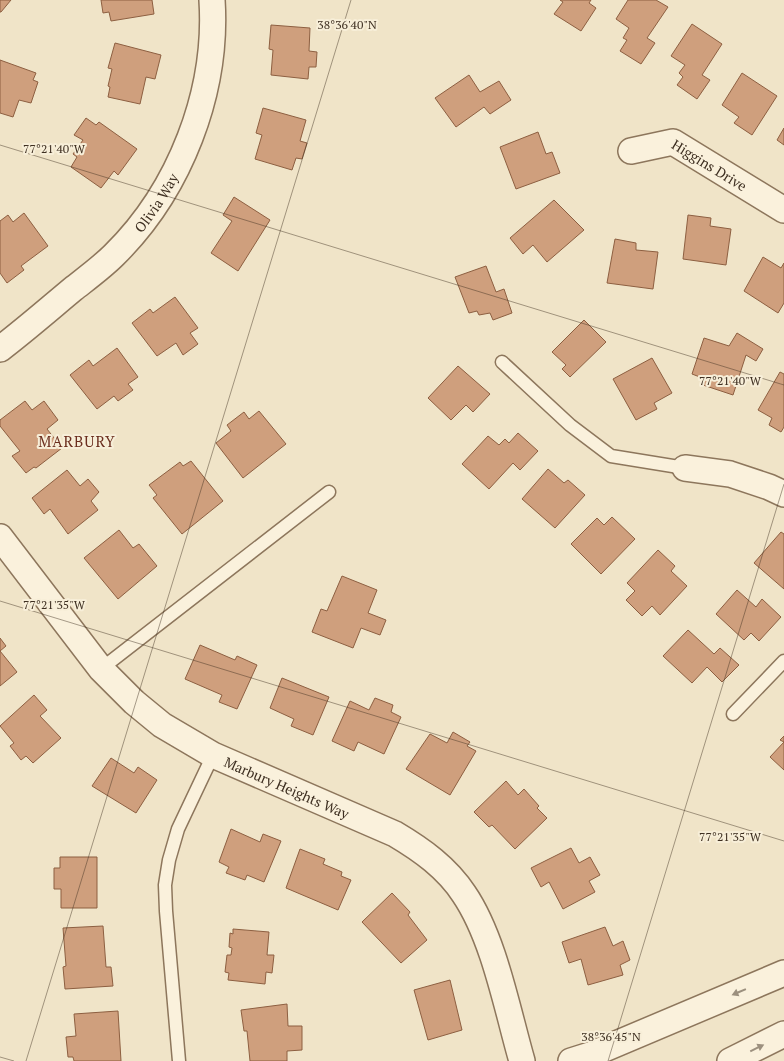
<svg xmlns="http://www.w3.org/2000/svg" width="784" height="1061" font-family="'PT Serif',serif">
  <style>
    .building { fill: #cf9f7d; stroke: #8d5f41 }
    .lines { fill: none; stroke-linecap: round; stroke-linejoin: round }
    .lane-casing { stroke: #8d765c; stroke-width: 15 }
    .street-casing { stroke: #8d765c; stroke-width: 28 }
    .lane { stroke: #faf1dc; stroke-width: 12 }
    .street { stroke: #faf1dc; stroke-width: 25 }
    .oneway { fill: #9c907e }
    .ticks { fill: none; stroke: #3d2e20; stroke-width: 1; stroke-opacity: 0.45 }
    .labels { text-anchor: middle; dominant-baseline: central; stroke-width: 4; stroke-linejoin: round; paint-order: stroke }
    .street-label { font-size: 14px; fill: #3d2e20; stroke: #f7eed8 }
    .neighbourhood-label { font-size: 15px; letter-spacing: 1px; fill: #6b2e1e; stroke: #f7eed8 }
    .ticks-label { font-size: 12px; text-anchor: middle; fill: #3d2e20; stroke: #f7eed8; stroke-width: 4; stroke-linejoin: round; paint-order: stroke }
  </style>
  <rect width="100%" height="100%" fill="#f0e4c8"/>
  <!-- building -->
  <g class="building">
    <polygon points="0,0 11,0 1,12 0,12"/>
    <polygon points="101,0 152,0 154,14 111,21 109,12 103,13"/>
    <polygon points="560,0 591,0 589,3 596,8 581,31 554,14 563,2"/>
    <polygon points="628,0 656,0 668,7 647,38 655,43 641,64 620,51 627,40 623,38 629,28 616,19"/>
    <polygon points="692,24 722,44 702,75 710,80 697,99 677,85 683,77 679,73 685,65 671,56"/>
    <polygon points="271,25 310,28 309,51 317,52 316,67 309,67 308,79 271,75 273,50 269,49"/>
    <polygon points="115,43 161,55 155,79 146,77 140,104 108,97 110,87 108,86 112,69 108,68"/>
    <polygon points="0,60 36,73 33,80 38,82 31,103 19,100 13,117 0,113"/>
    <polygon points="742,73 777,96 752,135 734,123 739,117 722,105"/>
    <polygon points="469,75 480,92 499,81 511,100 490,114 484,107 456,127 435,98"/>
    <polygon points="263,108 306,120 300,141 307,143 302,159 296,158 292,170 255,159 262,135 256,133"/>
    <polygon points="86,118 96,125 99,122 137,149 118,175 114,171 101,188 71,167 77,157 73,154 83,140 74,135"/>
    <polygon points="784,128 784,145 777,140"/>
    <polygon points="538,132 546,154 552,152 560,173 516,189 500,147"/>
    <polygon points="234,197 270,220 238,271 211,253 232,221 223,215"/>
    <polygon points="554,200 584,230 547,262 533,245 523,254 510,238"/>
    <polygon points="24,213 48,246 21,266 24,270 7,283 0,273 0,221 8,215 13,222"/>
    <polygon points="688,215 711,218 710,226 731,229 726,265 683,259"/>
    <polygon points="615,239 636,243 636,250 658,252 653,289 607,283"/>
    <polygon points="763,257 781,268 784,263 784,303 778,313 744,291"/>
    <polygon points="486,266 496,292 504,289 512,313 493,320 490,313 479,315 477,311 469,313 455,277"/>
    <polygon points="175,297 198,328 190,333 198,344 183,355 176,343 157,356 132,323 150,309 153,313"/>
    <polygon points="584,320 606,342 570,377 562,369 566,365 552,352"/>
    <polygon points="737,333 763,349 756,361 746,355 733,395 703,385 705,379 692,374 704,338 729,346"/>
    <polygon points="117,348 138,377 128,384 133,390 118,401 114,396 97,409 70,375 89,360 93,366"/>
    <polygon points="652,358 672,393 654,403 657,409 636,420 613,379"/>
    <polygon points="458,366 490,394 473,412 466,405 451,420 428,398"/>
    <polygon points="780,372 784,374 784,427 781,432 769,425 772,418 758,410"/>
    <polygon points="25,401 32,410 44,401 58,420 47,429 62,448 36,468 34,467 26,473 12,456 20,451 0,426 0,420"/>
    <polygon points="259,411 286,444 243,478 216,443 231,431 227,425 244,412 249,419"/>
    <polygon points="518,433 538,451 520,470 513,463 489,489 462,464 488,436 499,445 505,439 509,443"/>
    <polygon points="191,461 223,501 182,534 153,498 157,495 149,485 180,462 183,466"/>
    <polygon points="548,469 564,483 568,480 585,495 555,528 522,499"/>
    <polygon points="67,470 80,486 88,479 99,492 91,501 98,510 68,534 50,509 44,514 32,498"/>
    <polygon points="612,517 635,539 601,574 571,544 597,518 604,525"/>
    <polygon points="119,530 133,548 139,544 157,566 118,599 84,558"/>
    <polygon points="781,532 784,534 784,589 754,563"/>
    <polygon points="658,550 675,566 671,571 687,586 660,615 652,606 642,616 626,600 635,591 627,583"/>
    <polygon points="342,576 377,590 368,613 386,620 380,635 361,628 353,648 312,632 321,609 327,611"/>
    <polygon points="737,590 756,607 762,599 781,617 759,641 751,633 744,640 716,614"/>
    <polygon points="688,630 714,654 720,648 739,665 722,682 707,667 692,683 663,656"/>
    <polygon points="0,638 6,646 0,651"/>
    <polygon points="200,645 235,660 237,656 257,665 237,709 219,702 222,695 185,679"/>
    <polygon points="0,651 17,672 0,686"/>
    <polygon points="282,678 329,697 313,735 291,726 294,719 270,708"/>
    <polygon points="34,695 47,710 40,716 61,738 33,763 26,756 21,760 10,746 14,743 0,726"/>
    <polygon points="375,698 393,705 391,712 401,717 384,754 358,742 354,751 332,741 350,701 369,710"/>
    <polygon points="453,732 470,742 467,746 476,751 450,795 406,769 430,734 447,743"/>
    <polygon points="784,736 784,770 770,757 784,742 780,740"/>
    <polygon points="111,758 134,773 138,767 157,780 136,813 92,786"/>
    <polygon points="506,781 518,795 524,789 539,806 537,808 547,818 515,849 492,825 489,827 474,812"/>
    <polygon points="231,829 260,842 263,834 281,841 264,882 247,875 245,880 226,873 229,867 219,862"/>
    <polygon points="571,848 579,863 590,857 600,875 589,881 595,892 563,909 549,882 541,887 531,868"/>
    <polygon points="300,849 325,859 323,864 342,872 341,876 351,880 338,910 286,888"/>
    <polygon points="60,857 97,857 97,908 61,908 61,889 54,889 54,868 60,868"/>
    <polygon points="392,893 410,912 408,915 427,940 401,963 362,922"/>
    <polygon points="103,926 106,967 111,967 113,986 65,989 63,967 66,966 63,928"/>
    <polygon points="605,927 613,946 623,941 630,960 620,965 623,975 588,985 581,959 569,963 562,942"/>
    <polygon points="233,929 269,932 267,955 274,955 272,973 266,972 265,984 228,980 229,973 225,972 227,955 231,955 232,948 229,947 230,933 233,934"/>
    <polygon points="450,980 462,1030 428,1040 414,990"/>
    <polygon points="287,1004 288,1026 302,1026 302,1050 287,1051 287,1061 250,1061 247,1031 244,1031 241,1010"/>
    <polygon points="118,1011 121,1061 74,1061 73,1057 68,1057 66,1037 76,1036 74,1014"/>
  </g>
  <g class="lines">
    <!-- lane casing -->
    <g class="lane-casing">
      <g id="lane">
        <polyline points="502,362 570,425 611,456 685,468"/>
        <polyline points="101,669 329,492"/>
        <polyline points="733,714 784,661"/>
        <polyline points="179,1061 166,911 165,885 169,860 178,829 213,755"/>
      </g>
    </g>
    <!-- street casing -->
    <g class="street-casing">
      <g id="street">
        <path id="s1" d="M 631,151 L 673,142 L 784,210"/>
        <path id="s2" d="M 0,349 C 25,330 49,309 73,289 C 87,278 102,267 114,255 C 180,190 218,92 212,0"/>
        <polyline points="685,468 730,474 769,487 784,494"/>
        <path id="s3" d="M 0,537 L 101,669 L 134,702 L 162,725 L 213,755 L 395,834 C 422,850 447,868 464,894 C 494,938 507,1009 522,1061"/>
        <polyline points="571,1061 590,1055 784,973"/>
        <polyline points="730,1061 784,1034"/>
      </g>
    </g>
    <!-- lane -->
    <use href="#lane" class="lane"/>
    <!-- street -->
    <use href="#street" class="street"/>
  </g>
  <!-- one-way arrows -->
  <defs><path id="oneway-solid" d="M-6-.8H1V-3.2L6.5 0L1 3.2V.8H-6Z" transform="scale(1.25)"/></defs>
  <g class="oneway">
    <use href="#oneway-solid" transform="translate(739 992) rotate(157)"/>
    <use href="#oneway-solid" transform="translate(757 1048) rotate(-26)"/>
  </g>
  <!-- ticks -->
  <path class="ticks" d="M 0,145 L 784,385M 0,601 L 784,841M 0,1057 L 14,1061M 26,1061 L 351,0M 608,1061 L 784,484"/>
  <g class="labels">
    <!-- street labels -->
    <g class="street-label">
      <text stroke="none"><textPath href="#s1" startOffset="86">Higgins Drive</textPath></text>
      <text stroke="none"><textPath href="#s2" startOffset="215">Olivia Way</textPath></text>
      <text stroke="none"><textPath href="#s3" startOffset="389">Marbury Heights Way</textPath></text>
    </g>
    <!-- neighbourhood labels -->
    <g class="neighbourhood-label">
      <text x="77" y="441">MARBURY</text>
    </g>
  </g>
  <g class="ticks-label">
    <text x="347" y="29">38°36'40"N</text>
    <text x="54" y="153">77°21'40"W</text>
    <text x="730" y="385">77°21'40"W</text>
    <text x="54" y="609">77°21'35"W</text>
    <text x="730" y="841">77°21'35"W</text>
    <text x="611" y="1041">38°36'45"N</text>
  </g>
</svg>
